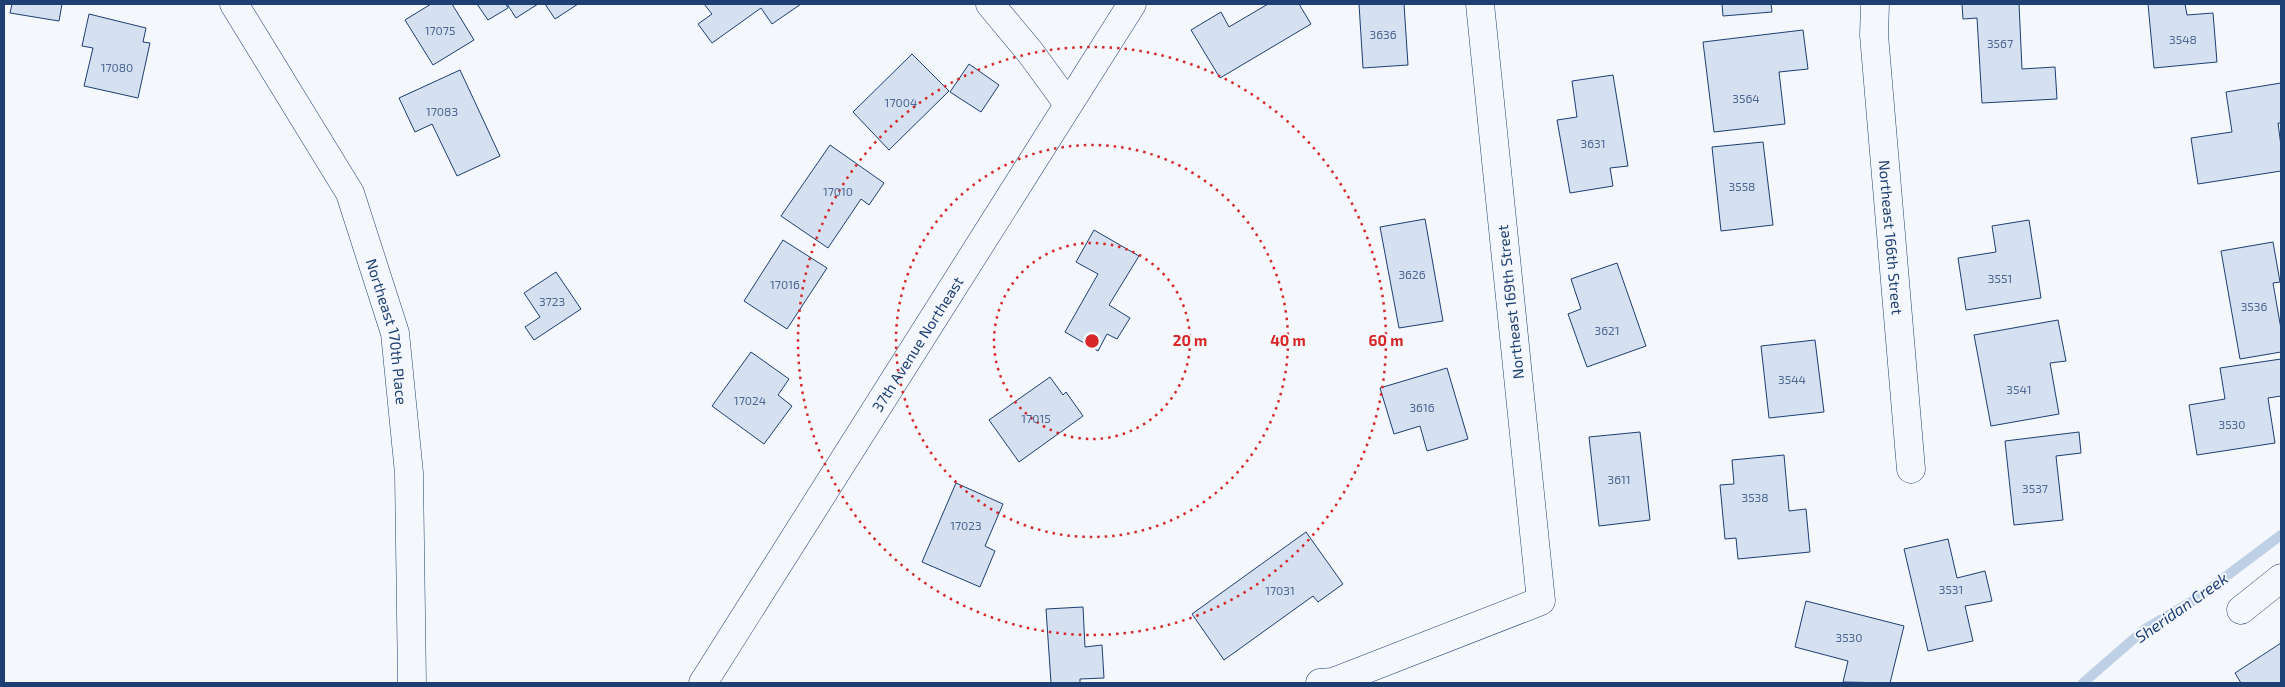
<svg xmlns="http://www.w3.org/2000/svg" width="2285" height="687" font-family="'Exo 2',sans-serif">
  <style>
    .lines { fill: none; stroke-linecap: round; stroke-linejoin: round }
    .stream { stroke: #bed0e5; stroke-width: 10 }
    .building { fill: #d5e0f0; stroke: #1d3f73 }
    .minor-casing { stroke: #1d3f73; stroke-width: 29 }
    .minor { stroke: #f4f7fb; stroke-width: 28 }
    .ring { fill: none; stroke: #d62828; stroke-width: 2.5; stroke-dasharray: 2.5 5 }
    .labels { text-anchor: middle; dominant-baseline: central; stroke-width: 4; stroke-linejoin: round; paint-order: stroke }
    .number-label { font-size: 12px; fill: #4b6792 }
    .street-label { font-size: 15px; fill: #1d3f73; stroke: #f4f7fb }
    .water-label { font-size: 16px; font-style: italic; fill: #1d3f73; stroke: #f4f7fb }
    .centre { fill: #d62828; stroke: #f4f7fb; stroke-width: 2.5 }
    .ring-label { font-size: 15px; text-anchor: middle; font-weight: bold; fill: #d62828; stroke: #f4f7fb; stroke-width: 4; stroke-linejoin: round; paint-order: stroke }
  </style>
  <rect width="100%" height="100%" fill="#f4f7fb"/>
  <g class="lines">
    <!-- stream -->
    <polyline class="stream" points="2083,683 2145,629 2196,599 2281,535"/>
  </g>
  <!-- building -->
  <g class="building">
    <polygon points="12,4 62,4 59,21 10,13"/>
    <polygon points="431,4 452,4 474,40 433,65 405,20"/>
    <polygon points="477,4 506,4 508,8 488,20"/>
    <polygon points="507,4 538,4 516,18"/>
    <polygon points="545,4 578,4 555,19"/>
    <polygon points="704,4 801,4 772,24 761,8 712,43 698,24 712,14"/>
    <polygon points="1268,4 1299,4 1311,24 1220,78 1191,30 1221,12 1229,27"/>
    <polygon points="1359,4 1404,4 1408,65 1363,68"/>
    <polygon points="1722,4 1771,4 1772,12 1723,16"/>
    <polygon points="1962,4 2019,4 2022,69 2055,67 2057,99 1982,103 1977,18 1963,19"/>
    <polygon points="2148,4 2185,4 2187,15 2213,13 2217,62 2154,68"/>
    <polygon points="89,14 146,28 143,42 150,43 138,98 84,86 93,48 82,46"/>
    <polygon points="1803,30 1808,69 1779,72 1785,124 1714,132 1703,42"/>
    <polygon points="912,54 949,91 889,150 853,112"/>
    <polygon points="969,64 999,85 981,112 950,92"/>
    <polygon points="460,70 500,156 457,176 432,124 415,132 399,98"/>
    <polygon points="1613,75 1628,166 1610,168 1613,186 1570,193 1557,120 1577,117 1572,81"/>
    <polygon points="2281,83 2281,123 2278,123 2281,146 2281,171 2198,184 2191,138 2232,132 2226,92"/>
    <polygon points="1763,142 1773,225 1721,231 1712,147"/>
    <polygon points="830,145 884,183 869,205 861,199 828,248 781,216"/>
    <polygon points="1425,219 1443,321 1399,328 1380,227"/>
    <polygon points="2029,220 2041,298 1966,310 1958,258 1996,252 1992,226"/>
    <polygon points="1094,230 1139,256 1109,305 1130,318 1117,339 1107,334 1098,351 1065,332 1098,274 1076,262"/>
    <polygon points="783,240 827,268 787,329 744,301"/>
    <polygon points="2273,242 2280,282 2273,283 2281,329 2281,352 2240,359 2221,251"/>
    <polygon points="1617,263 1646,346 1587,367 1568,314 1581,309 1571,279"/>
    <polygon points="556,272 581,309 534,340 525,327 540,317 524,293"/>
    <polygon points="2058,320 2066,361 2050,363 2059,414 1991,426 1974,335"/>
    <polygon points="1815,340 1824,412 1769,418 1761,346"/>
    <polygon points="751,352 789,379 778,395 792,406 764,444 712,406"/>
    <polygon points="2281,359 2281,396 2268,398 2275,443 2197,455 2189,405 2225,399 2220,368"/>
    <polygon points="1447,368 1468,439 1427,451 1420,426 1394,434 1380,388"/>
    <polygon points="1050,377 1063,395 1066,392 1083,416 1019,462 989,420"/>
    <polygon points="1640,432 1650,520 1599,526 1589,437"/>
    <polygon points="2079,432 2081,453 2056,456 2063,520 2014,525 2005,441"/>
    <polygon points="1784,455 1789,511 1806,509 1810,552 1738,559 1736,538 1725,539 1720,485 1734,484 1732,460"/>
    <polygon points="956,483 1003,504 985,546 995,551 980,587 922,562"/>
    <polygon points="1306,532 1343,584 1318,602 1313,596 1224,660 1192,614"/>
    <polygon points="1948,539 1957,578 1985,571 1992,601 1965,606 1973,641 1928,651 1904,549"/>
    <polygon points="1806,601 1904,626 1890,683 1843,682 1848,661 1795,647"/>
    <polygon points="1083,607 1085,647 1102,645 1104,678 1080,679 1080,683 1051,683 1046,609"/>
    <polygon points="2281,643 2281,683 2241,683 2235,673"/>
  </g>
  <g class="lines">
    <!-- minor casing -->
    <g class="minor-casing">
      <g id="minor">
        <path id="s1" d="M 234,4 L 350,193 L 395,333 L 409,473 L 412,683"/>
        <polyline points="990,4 1030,52 1068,104"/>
        <path id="s2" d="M 1875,4 L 1874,35 L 1911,469"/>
        <polyline points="2241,610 2281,578"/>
        <path id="s3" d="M 703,683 L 1132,4"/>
        <polyline points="1320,683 1333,682 1541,601 1480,4"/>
      </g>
    </g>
    <!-- minor -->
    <use href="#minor" class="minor"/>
  </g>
  <!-- distance rings -->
  <g class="ring">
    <circle cx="1092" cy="341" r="98"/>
    <circle cx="1092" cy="341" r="196"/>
    <circle cx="1092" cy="341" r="294"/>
  </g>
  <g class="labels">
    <!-- number labels -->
    <g class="number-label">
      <text x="440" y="30">17075</text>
      <text x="1383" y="34">3636</text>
      <text x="2183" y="39">3548</text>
      <text x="2000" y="43">3567</text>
      <text x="117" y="67">17080</text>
      <text x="1746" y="98">3564</text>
      <text x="901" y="102">17004</text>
      <text x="442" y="111">17083</text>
      <text x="1593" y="143">3631</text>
      <text x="1742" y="186">3558</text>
      <text x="838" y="191">17010</text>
      <text x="1412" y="274">3626</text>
      <text x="2000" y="278">3551</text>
      <text x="785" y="284">17016</text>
      <text x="552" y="301">3723</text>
      <text x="2254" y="306">3536</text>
      <text x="1607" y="330">3621</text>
      <text x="1792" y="379">3544</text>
      <text x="2019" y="389">3541</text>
      <text x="750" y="400">17024</text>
      <text x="1422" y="407">3616</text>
      <text x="1036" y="418">17015</text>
      <text x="2232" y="424">3530</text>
      <text x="1619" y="479">3611</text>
      <text x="2035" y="488">3537</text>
      <text x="1755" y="497">3538</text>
      <text x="966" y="525">17023</text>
      <text x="1951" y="589">3531</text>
      <text x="1280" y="590">17031</text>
      <text x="1849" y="637">3530</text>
    </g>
    <!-- street labels -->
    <g class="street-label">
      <text stroke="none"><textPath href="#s2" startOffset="234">Northeast 166th Street</textPath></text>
      <text transform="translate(1510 302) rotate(-96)">Northeast 169th Street</text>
      <text stroke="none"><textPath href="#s1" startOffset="366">Northeast 170th Place</textPath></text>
      <text stroke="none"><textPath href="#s3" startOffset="401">37th Avenue Northeast</textPath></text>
    </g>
    <!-- water labels -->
    <g class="water-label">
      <text transform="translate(2181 607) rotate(-35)">Sheridan Creek</text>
    </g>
  </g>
  <circle cx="1092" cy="341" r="8" class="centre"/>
  <g class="ring-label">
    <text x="1190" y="346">20 m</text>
    <text x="1288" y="346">40 m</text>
    <text x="1386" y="346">60 m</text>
  </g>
  <!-- border -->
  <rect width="2285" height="687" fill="none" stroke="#1d3f73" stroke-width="10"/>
</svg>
